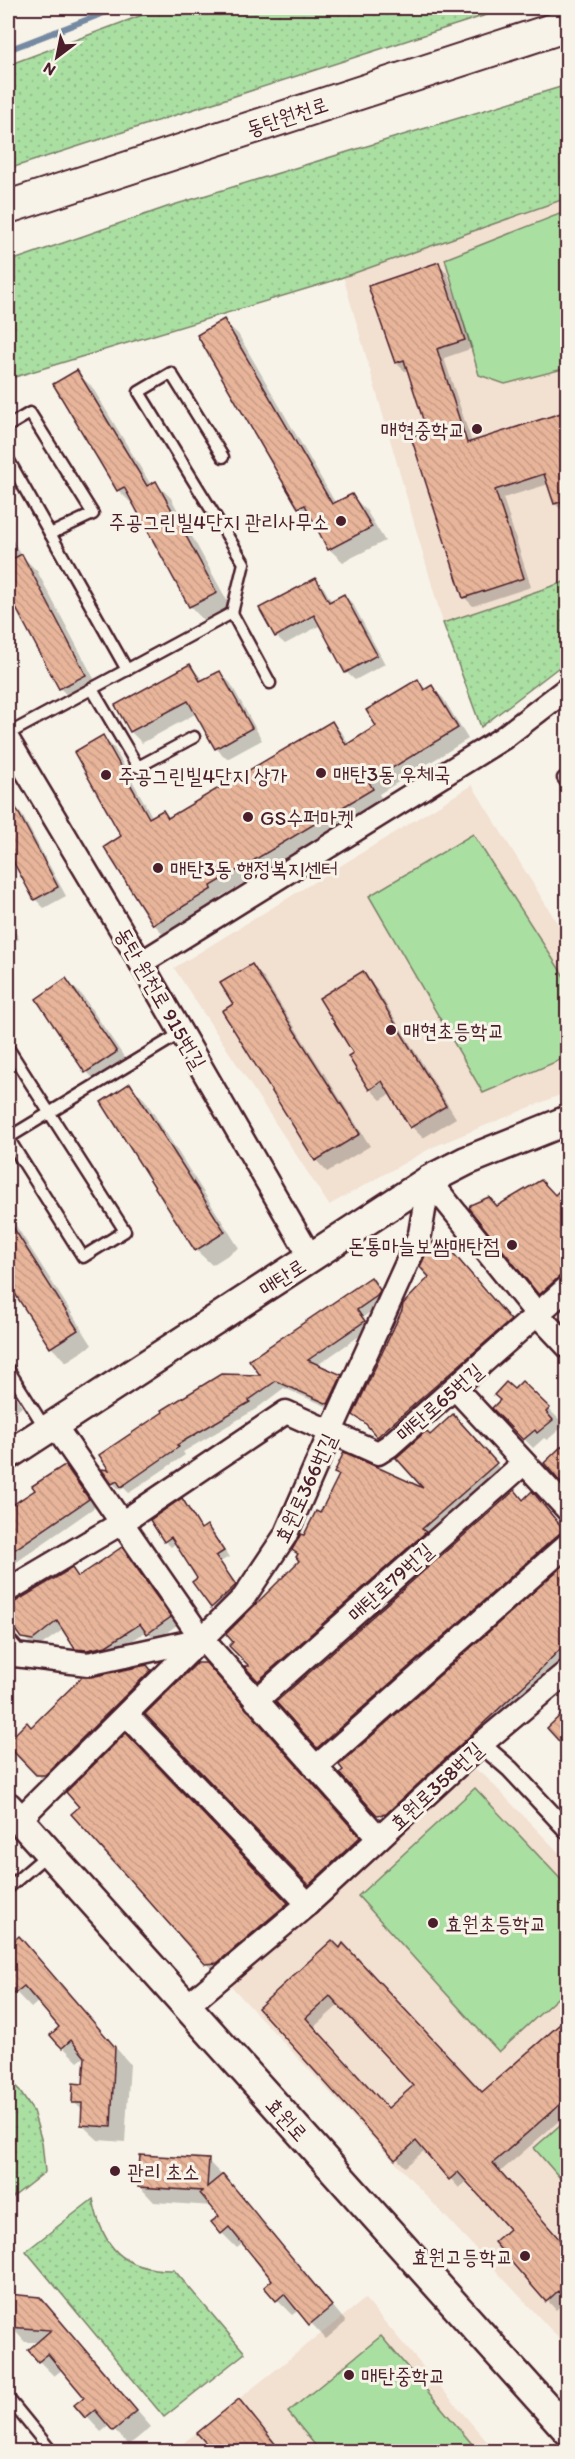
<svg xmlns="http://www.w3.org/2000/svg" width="575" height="2459" font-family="Itim,'Poor Story',sans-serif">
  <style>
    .built { fill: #f2e0d1 }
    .grass { fill: url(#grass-dots); stroke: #7a7f66; stroke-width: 1.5 }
    .pitch { fill: #aadfa2; stroke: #7a7f66; stroke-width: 1.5 }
    .shadow { fill: #0003; fill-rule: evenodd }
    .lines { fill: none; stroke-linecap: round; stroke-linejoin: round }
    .stream { stroke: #7489a2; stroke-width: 6 }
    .building { fill: url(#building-back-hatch); stroke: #4a1f2b; stroke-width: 1.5; fill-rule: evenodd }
    .service-casing { stroke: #4a1f2b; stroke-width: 15 }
    .pedestrian-casing { stroke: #4a1f2b; stroke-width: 21 }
    .minor-casing { stroke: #4a1f2b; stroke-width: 27 }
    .tertiary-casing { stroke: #4a1f2b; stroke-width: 33 }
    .secondary-casing { stroke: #4a1f2b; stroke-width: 36 }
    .service { stroke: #f7f3e8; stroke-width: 10 }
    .pedestrian { stroke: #f7f3e8; stroke-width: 16 }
    .minor { stroke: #f7f3e8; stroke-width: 22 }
    .tertiary { stroke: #f7f3e8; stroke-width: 28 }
    .secondary { stroke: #f7f3e8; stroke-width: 32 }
    .poi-dot { fill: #4a1f2b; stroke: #f7f3e8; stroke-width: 2 }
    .labels { text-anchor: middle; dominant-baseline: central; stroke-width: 6; stroke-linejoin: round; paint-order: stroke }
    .street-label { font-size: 21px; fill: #4a1f2b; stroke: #f7f3e8 }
    .poi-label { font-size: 21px; fill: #4a1f2b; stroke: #f7f3e8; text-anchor: start }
  </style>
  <defs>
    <pattern id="grass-dots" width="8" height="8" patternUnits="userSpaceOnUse" patternTransform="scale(1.5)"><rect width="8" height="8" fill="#aadfa2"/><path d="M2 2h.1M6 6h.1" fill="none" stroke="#94bf8c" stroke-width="1.8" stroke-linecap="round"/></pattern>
    <pattern id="building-back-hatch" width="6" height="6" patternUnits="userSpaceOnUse" patternTransform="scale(1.5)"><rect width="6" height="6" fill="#e8b59a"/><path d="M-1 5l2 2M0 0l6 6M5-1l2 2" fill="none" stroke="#c89b85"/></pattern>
  </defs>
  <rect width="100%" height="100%" fill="#f7f3e8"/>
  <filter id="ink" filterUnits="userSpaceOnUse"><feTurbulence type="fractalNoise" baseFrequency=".0167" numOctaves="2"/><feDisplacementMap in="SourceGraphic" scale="12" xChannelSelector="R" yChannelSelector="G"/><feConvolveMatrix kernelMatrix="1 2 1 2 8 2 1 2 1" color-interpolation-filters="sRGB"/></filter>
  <g filter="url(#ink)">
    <!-- built -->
    <g class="built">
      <polygon points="567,198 567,581 443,623 343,276"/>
      <polygon points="472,785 567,939 567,1092 433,1147 329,1205 174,968"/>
      <polygon points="470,1769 482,1773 567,1861 567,2347 230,1985"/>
      <polygon points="365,2299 495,2451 172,2452"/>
    </g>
    <!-- grass -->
    <g class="grass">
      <polygon points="161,8 508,8 8,169 8,65"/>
      <polygon points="567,85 567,198 329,282 8,379 8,262 167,207"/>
      <polygon points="567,581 567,661 481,727 443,623"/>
      <polygon points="8,2074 33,2111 42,2142 45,2172 8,2201"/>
      <path d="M 93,2199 C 102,2247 123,2271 174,2270 L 245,2353 L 164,2417 L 26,2251 Z"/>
    </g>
    <!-- pitch -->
    <g class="pitch">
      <polygon points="567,211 567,368 505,384 479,375 445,259"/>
      <polygon points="473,834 567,981 567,1057 483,1093 369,896"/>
      <polygon points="475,1788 567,1886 567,1989 499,2052 358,1896"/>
      <polygon points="567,2119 567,2186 534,2148"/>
      <polygon points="381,2336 478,2451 320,2451 288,2412"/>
    </g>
    <!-- shadow -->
    <g class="shadow">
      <polygon points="438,264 447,273 473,348 444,358 472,443 564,414 568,416 568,511 564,512 555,504 549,484 503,498 531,587 473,606 464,597 429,433 409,370 405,371 396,363"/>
      <polygon points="224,321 238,334 336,504 352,496 366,510 385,541 343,562 329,549 315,520 300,507 199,335"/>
      <polygon points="76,372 92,387 151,485 156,483 171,498 231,608 205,622 190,606 135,504 133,505 118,490"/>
      <polygon points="8,532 21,555 37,571 100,690 75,704 60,688 8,590"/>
      <polygon points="316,580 324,588 332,602 344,595 353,604 385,664 355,680 346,672 321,625 285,644 276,636"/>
      <polygon points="190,666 204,681 220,672 231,684 262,740 227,759 216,748 197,713 142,743 131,732 117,705"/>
      <polygon points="418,681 427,690 432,687 443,698 468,739 379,794 383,801 220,897 222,900 165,936 154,924 106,847 123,837 103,737 114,748 153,818 163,812 169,818 332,723 343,734 349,745 378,727"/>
      <polygon points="568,751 568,763 562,755"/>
      <polygon points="13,807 22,815 66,896 44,908 35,899 8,849 8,810"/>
      <polygon points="8,918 19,939 8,945"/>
      <polygon points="252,966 263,977 370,1146 327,1172 316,1160 224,1012 236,1005"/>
      <polygon points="363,973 374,985 456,1118 423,1138 412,1127 391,1094 381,1100 370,1089 355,1054"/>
      <polygon points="66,980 82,995 131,1067 102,1087 87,1072"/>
      <polygon points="130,1085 145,1100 239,1248 212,1265 196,1250"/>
      <polygon points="568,1185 568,1281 547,1300 540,1294 497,1208 555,1197"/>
      <polygon points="8,1213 92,1345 66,1362 51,1347 8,1280"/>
      <polygon points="444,1251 453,1254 515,1326 384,1442 355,1414"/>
      <polygon points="371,1279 386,1298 384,1303 363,1317 371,1328 316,1366 341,1376 348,1383 335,1410 284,1388 256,1409 183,1452 185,1455 129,1493 124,1488 120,1490 113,1483 112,1472 263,1376"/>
      <polygon points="522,1383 565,1425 547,1440 544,1438 533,1448 494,1408"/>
      <polygon points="8,1384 22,1407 8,1417"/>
      <polygon points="458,1422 501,1470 265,1686 248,1668 253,1668 301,1561 294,1550 321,1515 340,1477 336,1473 429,1492 430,1437"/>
      <polygon points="568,1443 568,1487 546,1463"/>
      <polygon points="65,1467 95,1507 8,1568 8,1511"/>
      <polygon points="538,1499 568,1534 324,1753 278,1702 523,1502"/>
      <polygon points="182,1500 202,1530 207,1527 213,1533 229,1557 220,1562 241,1591 218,1613 194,1582 199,1579 176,1543 171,1547 165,1541"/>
      <polygon points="122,1549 177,1625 156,1640 147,1631 113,1653 83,1655 64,1629 40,1646 30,1644 8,1618 8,1607 72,1570 80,1578"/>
      <polygon points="568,1564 568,1655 384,1820 341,1765"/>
      <polygon points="147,1666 156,1676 43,1780 8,1743 27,1725 31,1729 91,1679"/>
      <polygon points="211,1671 365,1844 315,1890 147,1714"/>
      <polygon points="126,1735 293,1909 223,1969 212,1969 206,1963 82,1807"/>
      <polygon points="19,1938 130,2064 125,2142 98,2140 82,2125 83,2111 74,2102 85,2085 87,2055 78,2062 63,2047 61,2027 39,2001 31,2008 8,1984 8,1977 14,1972 8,1964 8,1948"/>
      <path d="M 332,1942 L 482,2094 L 568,2019 L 568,2113 L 500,2172 L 568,2249 L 568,2299 L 556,2310 L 496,2243 L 511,2230 L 467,2180 L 459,2188 L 425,2150 L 405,2167 L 260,2008 ZM 340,2004 L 416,2086 L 389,2110 L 314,2027 Z"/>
      <polygon points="208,2161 238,2192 346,2322 326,2339 299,2310 292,2315 277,2300 274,2280 243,2243 237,2248 222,2233 221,2216 213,2206 154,2202 139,2186"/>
      <polygon points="8,2296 39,2298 151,2427 129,2445 110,2425 101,2432 76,2405 86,2397 63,2369 54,2376 39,2361 39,2342 25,2342 15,2331 14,2340 8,2340"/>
      <polygon points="239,2401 249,2411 281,2452 217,2452 201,2431"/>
    </g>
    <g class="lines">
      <!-- stream -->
      <polyline class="stream" points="8,50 117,8"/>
    </g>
    <!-- building -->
    <g class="building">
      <polygon points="439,262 465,340 437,349 467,443 564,412 567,422 567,500 554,504 544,474 495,490 524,578 463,598 411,437 427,432 404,360 395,363 368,286"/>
      <polygon points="224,319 332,504 352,494 372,527 328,550 305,505 298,508 197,335"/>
      <polygon points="77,370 147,486 156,481 217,593 189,607 124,487 117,491 53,384"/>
      <polygon points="22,554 86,675 59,689 8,593 8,561"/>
      <polygon points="316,578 329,602 344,594 377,655 345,673 314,615 275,637 259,608"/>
      <polygon points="190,664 200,681 220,671 252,728 215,749 188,701 130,732 115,705"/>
      <polygon points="418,679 424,690 432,685 458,728 369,782 373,789 211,886 212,889 153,925 104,847 121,836 74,752 103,735 149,818 163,810 168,818 332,721 346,745 376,726 366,710"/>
      <polygon points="8,793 58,887 34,900 8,852"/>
      <polygon points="252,964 360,1134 315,1161 222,1011 233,1004 220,983"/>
      <polygon points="363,971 446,1106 410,1128 382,1081 369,1090 348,1056 353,1053 319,998"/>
      <polygon points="66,978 117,1052 85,1073 36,999"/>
      <polygon points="130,1083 225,1232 195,1251 101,1102"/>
      <polygon points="541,1180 555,1195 567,1183 567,1273 559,1277 539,1295 469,1209 470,1205 489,1197 497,1206"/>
      <polygon points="8,1219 78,1330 50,1348 8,1283"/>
      <polygon points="435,1240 444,1250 447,1246 511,1320 377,1437 365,1423 353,1415 402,1310 403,1304 429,1277 420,1267 430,1245"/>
      <polygon points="371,1277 380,1290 377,1296 357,1310 365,1321 308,1360 342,1375 328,1404 276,1381 249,1400 250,1402 177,1445 179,1447 121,1487 117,1481 112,1484 101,1469 109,1470 99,1455 163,1412 162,1410 221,1374 260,1375 249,1360"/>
      <polygon points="522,1381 550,1408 546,1412 553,1420 537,1433 535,1430 523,1440 492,1408 500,1400 494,1395 506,1382 514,1389"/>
      <polygon points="453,1414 497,1463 422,1529 426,1532 258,1681 244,1666 249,1666 229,1646 233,1642 226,1634 299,1561 296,1557 298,1554 292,1550 301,1534 304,1535 316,1511 320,1513 339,1475 334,1473 344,1452 423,1488 396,1458 426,1431 430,1435"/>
      <polygon points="567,1441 567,1490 544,1463"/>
      <polygon points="63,1466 66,1466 89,1499 8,1554 8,1508 35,1490 32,1486"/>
      <polygon points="515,1490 523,1500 532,1491 565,1531 559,1534 317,1748 276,1702"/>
      <polygon points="182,1498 201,1529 207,1525 224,1551 216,1556 236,1585 211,1608 192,1582 197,1578 171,1537 164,1542 150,1520"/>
      <polygon points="122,1547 171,1617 147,1634 140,1624 106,1646 87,1650 75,1649 57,1621 33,1640 21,1638 8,1620 8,1603 15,1602 72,1568 78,1577"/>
      <polygon points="567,1562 567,1642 533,1677 386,1814 377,1815 339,1773 343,1770 339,1765"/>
      <polygon points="197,1663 206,1663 360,1837 309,1885 145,1714"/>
      <polygon points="147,1665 151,1670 45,1775 36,1775 8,1746 8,1741 27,1722 31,1727 82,1677 91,1677"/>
      <polygon points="567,1709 567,1750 547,1728"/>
      <polygon points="126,1733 288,1903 217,1963 205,1964 71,1814 79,1807 66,1792"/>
      <polygon points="19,1936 115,2047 111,2127 81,2125 82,2103 72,2103 73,2083 83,2084 85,2057 71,2040 62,2048 56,2042 50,2035 59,2027 24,1986 14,1994 8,1986 8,1946"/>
      <path d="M 332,1940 L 340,1948 L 343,1943 L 482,2092 L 567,2018 L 567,2098 L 493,2163 L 567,2248 L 567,2302 L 558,2291 L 546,2302 L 494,2242 L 509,2229 L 458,2172 L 449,2180 L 416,2141 L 395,2160 L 258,2008 ZM 330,1996 L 413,2086 L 388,2108 L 306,2018 Z"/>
      <polygon points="140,2155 209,2159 207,2187 223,2174 332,2306 309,2325 284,2294 276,2301 264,2287 272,2280 229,2227 221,2234 211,2222 219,2216 200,2193 202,2191 138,2187"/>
      <polygon points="8,2294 40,2297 137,2411 113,2431 95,2410 85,2418 74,2405 84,2397 48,2354 38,2362 28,2350 51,2330 8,2327"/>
      <polygon points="239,2399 281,2451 213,2451 197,2433"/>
    </g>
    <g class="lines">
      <!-- service casing -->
      <g class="service-casing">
        <g id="service">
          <polyline points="8,426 30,413 93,514 50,534"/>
          <polyline points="8,459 127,670"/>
          <polyline points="232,613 270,683"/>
          <polyline points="92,689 138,767 194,737"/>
          <polyline points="8,734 232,613 244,563 139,392 171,373 223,457"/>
          <polyline points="8,773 22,765"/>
          <polyline points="563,778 568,785"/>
          <polyline points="8,1048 125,1231 83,1257 8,1138"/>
          <polyline points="8,1138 181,1033"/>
          <polyline points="8,1369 45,1428"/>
          <polyline points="8,1888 49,1853"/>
          <polyline points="8,2398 52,2452"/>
        </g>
      </g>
      <!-- pedestrian casing -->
      <g class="pedestrian-casing">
        <polyline id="pedestrian" points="481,1744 510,1769 568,1831"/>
      </g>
      <!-- minor casing -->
      <g class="minor-casing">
        <g id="minor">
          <polyline points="8,740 141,963 311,1258"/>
          <polyline points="141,963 503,738 568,688"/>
          <polyline points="429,1180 538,1315 568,1347"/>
          <polyline points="455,1388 568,1510"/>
          <polyline points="55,1426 202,1639 379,1838"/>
          <polyline points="8,1590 123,1522 286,1412 378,1453 389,1446 568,1287"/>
          <polyline points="8,1647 15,1655 88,1664 202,1639"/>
          <polyline points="256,1701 524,1463"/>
          <polyline points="127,1715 308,1904"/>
          <polyline points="315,1768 568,1544"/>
          <polyline points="19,1820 244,1597 285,1536 331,1431 420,1234 429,1180"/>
          <polyline points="187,2006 308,1904 481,1744 568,1671"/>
        </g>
      </g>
      <!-- tertiary casing -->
      <g class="tertiary-casing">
        <g id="tertiary">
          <polyline points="8,1455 429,1180 466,1161 568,1120"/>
          <polyline points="8,1807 568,2431"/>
        </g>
      </g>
      <!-- secondary casing -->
      <g class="secondary-casing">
        <polyline id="secondary" points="8,207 568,25"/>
      </g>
      <!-- service -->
      <use href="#service" class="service"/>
      <!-- pedestrian -->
      <use href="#pedestrian" class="pedestrian"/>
      <!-- minor -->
      <use href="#minor" class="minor"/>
      <!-- tertiary -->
      <use href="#tertiary" class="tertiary"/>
      <!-- secondary -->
      <use href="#secondary" class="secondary"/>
    </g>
  </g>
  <!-- markers -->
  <g class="poi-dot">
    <circle cx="477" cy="429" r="6"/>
    <circle cx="341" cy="521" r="6"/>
    <circle cx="321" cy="773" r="6"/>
    <circle cx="106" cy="775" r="6"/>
    <circle cx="248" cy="817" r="6"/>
    <circle cx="158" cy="868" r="6"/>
    <circle cx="391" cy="1030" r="6"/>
    <circle cx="512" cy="1245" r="6"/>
    <circle cx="433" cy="1923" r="6"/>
    <circle cx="115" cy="2171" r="6"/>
    <circle cx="525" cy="2256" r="6"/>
    <circle cx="349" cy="2375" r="6"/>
  </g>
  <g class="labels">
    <!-- street labels -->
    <g class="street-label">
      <text transform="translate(287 116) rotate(-18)">동탄원천로</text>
      <text transform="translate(161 998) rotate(60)">동탄 원천로 915번길</text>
      <text transform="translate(282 1277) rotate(-33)">매탄로</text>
      <text transform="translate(439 1402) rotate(-41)">매탄로65번길</text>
      <text transform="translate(305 1488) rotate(-65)">효원로366번길</text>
      <text transform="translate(390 1582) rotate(-42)">매탄로79번길</text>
      <text transform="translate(436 1786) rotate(-43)">효원로358번길</text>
      <text transform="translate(287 2119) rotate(48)">효원로</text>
    </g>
    <!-- poi labels -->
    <g class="poi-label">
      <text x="465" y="429" text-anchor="end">매현중학교</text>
      <text x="329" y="521" text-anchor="end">주공그린빌4단지 관리사무소</text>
      <text x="333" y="773">매탄3동 우체국</text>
      <text x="118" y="775">주공그린빌4단지 상가</text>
      <text x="260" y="817">GS수퍼마켓</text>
      <text x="170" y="868">매탄3동 행정복지센터</text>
      <text x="403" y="1030">매현초등학교</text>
      <text x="500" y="1245" text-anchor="end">돈통마늘보쌈매탄점</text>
      <text x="445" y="1923">효원초등학교</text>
      <text x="127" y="2171">관리 초소</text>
      <text x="513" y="2256" text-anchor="end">효원고등학교</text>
      <text x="361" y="2375">매탄중학교</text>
    </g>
  </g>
  <!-- margin -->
  <rect width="575" height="2459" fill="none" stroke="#f7f3e8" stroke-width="30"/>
  <rect x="15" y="15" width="545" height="2429" fill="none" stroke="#4a1f2b" stroke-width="2" filter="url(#ink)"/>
  <!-- north arrow -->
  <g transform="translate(57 57) rotate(212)" stroke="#f7f3e8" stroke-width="4.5" paint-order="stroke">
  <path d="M0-4.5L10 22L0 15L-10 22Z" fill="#4a1f2b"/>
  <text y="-9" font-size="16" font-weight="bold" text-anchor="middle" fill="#4a1f2b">N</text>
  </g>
</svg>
